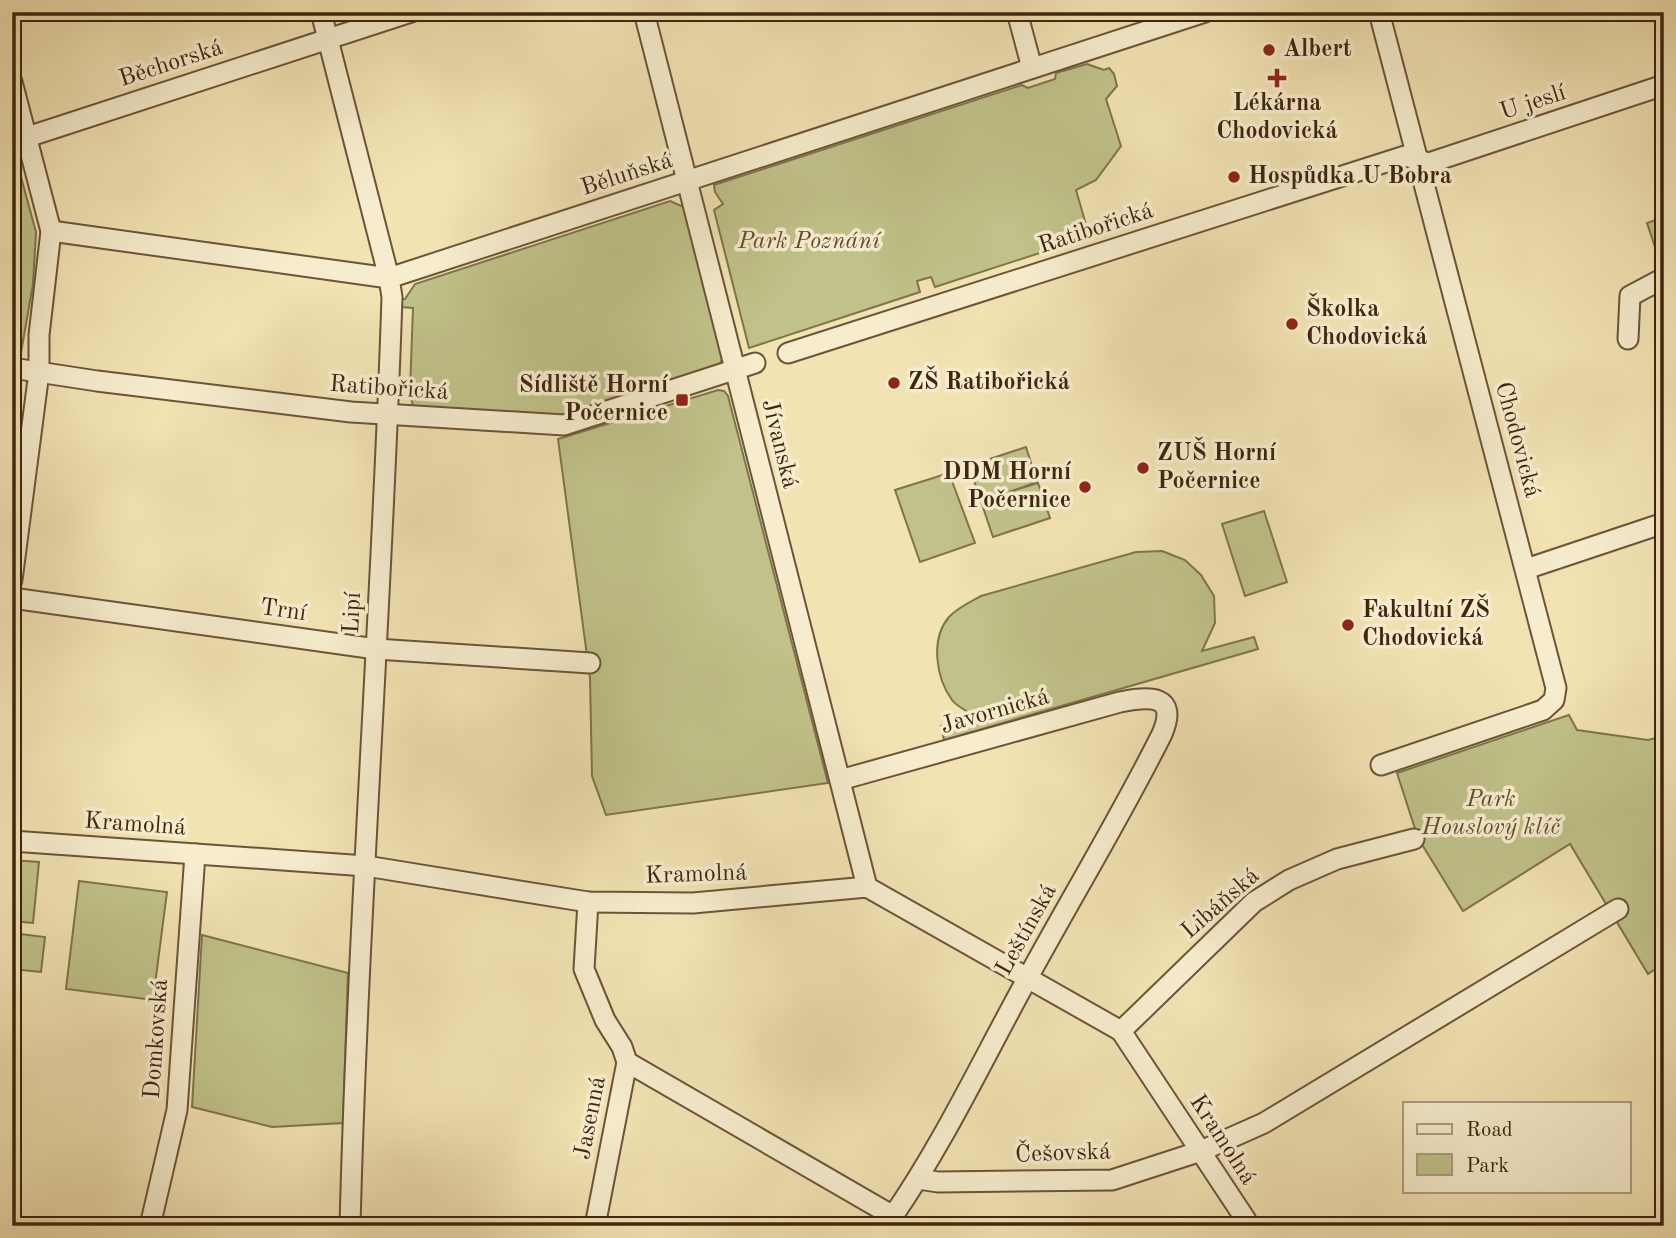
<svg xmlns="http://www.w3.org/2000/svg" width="1676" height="1238" font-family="'Old Standard TT',serif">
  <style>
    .green { fill: #c0c289; stroke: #80744c; stroke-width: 2 }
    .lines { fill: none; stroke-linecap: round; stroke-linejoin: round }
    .street-casing { stroke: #6c5439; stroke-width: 23 }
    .street { stroke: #f7edce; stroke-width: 19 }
    .poi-dot { fill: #8f2418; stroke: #f7edce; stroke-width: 2.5 }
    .labels { text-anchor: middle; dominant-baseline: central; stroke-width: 7; stroke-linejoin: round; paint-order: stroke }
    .poi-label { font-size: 24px; font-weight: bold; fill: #402510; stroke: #f7edce; text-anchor: start }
    .street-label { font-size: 24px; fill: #402510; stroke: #f7edce }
    .park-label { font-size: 24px; font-style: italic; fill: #604c2e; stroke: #f7edce }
  </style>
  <rect width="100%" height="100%" fill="#f2e3b3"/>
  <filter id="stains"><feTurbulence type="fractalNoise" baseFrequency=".00286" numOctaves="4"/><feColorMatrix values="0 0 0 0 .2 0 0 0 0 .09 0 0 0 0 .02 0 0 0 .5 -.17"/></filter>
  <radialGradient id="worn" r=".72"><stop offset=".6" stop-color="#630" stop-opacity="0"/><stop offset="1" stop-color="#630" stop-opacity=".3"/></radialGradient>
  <!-- green -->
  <g class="green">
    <polygon points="1087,64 1104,70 1109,68 1114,74 1117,86 1106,99 1121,146 1096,180 1076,190 1087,228 1086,238 935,287 931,277 917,281 920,292 749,348 714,210 723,204 715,192 714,185 1022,85 1028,88 1055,79 1056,73"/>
    <polygon points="15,155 36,232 33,284 21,353 14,356 12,156"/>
    <polygon points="670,201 681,206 686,206 722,359 719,366 554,419 413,407 410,391 413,308 401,307 401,299 405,299 415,284"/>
    <polygon points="1664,217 1664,251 1657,253 1647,223"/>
    <polygon points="718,390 724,391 728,396 828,783 606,815 592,776 590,678 558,439"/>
    <polygon points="1026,447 1037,482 1009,492 1038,483 1050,518 993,537 969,466"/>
    <polygon points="949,473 975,543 920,562 895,490"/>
    <polygon points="1264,511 1287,582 1245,596 1222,524"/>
    <path d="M 1162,551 L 1185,560 L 1201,575 L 1214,596 L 1215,623 L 1202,651 L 1254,637 L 1258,649 L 944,740 L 941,726 L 974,716 C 968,711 957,707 952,700 C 936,678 930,639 949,617 C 957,608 970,602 981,596 L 1136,552 Z"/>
    <polygon points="1569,715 1577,730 1648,740 1664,736 1664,969 1661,965 1648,974 1570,844 1463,911 1418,838 1397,773"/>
    <polygon points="12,860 39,862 33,923 12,921"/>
    <polygon points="79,881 167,892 153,1000 66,989"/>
    <polygon points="12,933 45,937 41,972 12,969"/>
    <polygon points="202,935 348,973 343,1123 272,1127 192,1107"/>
  </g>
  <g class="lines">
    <!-- street casing -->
    <g class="street-casing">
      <g id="street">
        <path d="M 321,12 L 389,278 L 392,297 C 382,607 358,916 350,1226"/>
        <polyline points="644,12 867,887"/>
        <polyline points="1017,12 1032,68"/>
        <polyline points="1379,12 1556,688 1554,700 1543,710 1381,765"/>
        <polyline points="12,82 51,231 39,335 39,372 12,580"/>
        <polyline points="12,142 411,12"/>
        <polyline points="51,231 389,278 1205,12"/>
        <polyline points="1628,339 1630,296 1664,278"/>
        <polyline points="788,353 1405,156 1429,163 1664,85"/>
        <polyline points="12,368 97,381 351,412 564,425 755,363"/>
        <polyline points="1526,569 1664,523"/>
        <polyline points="12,598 376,649 590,663"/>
        <polyline points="12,841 366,866 588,902 693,903 867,887 1121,1031 1246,1220"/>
        <polyline points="588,902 584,969 605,1020 622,1047 627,1062 595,1226"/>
        <polyline points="1121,1031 1254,902 1289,880 1337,859 1414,839"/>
        <path d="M 627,1062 L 893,1216 C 944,1142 983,1059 1026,981 C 1071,898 1120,818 1162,734 C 1179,694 1149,696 1120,702 L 840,780"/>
        <polyline points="918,1179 938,1182 1112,1180 1201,1151 1264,1123 1618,909"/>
        <polyline points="150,1226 177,1110 195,854"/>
      </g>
    </g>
    <!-- street -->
    <use href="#street" class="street"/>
  </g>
  <!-- markers -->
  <g class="poi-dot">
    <circle cx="1269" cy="50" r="7"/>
    <path d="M1273.5 67.5h7v7h7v7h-7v7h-7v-7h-7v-7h7z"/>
    <circle cx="1234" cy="177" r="7"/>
    <circle cx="1292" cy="324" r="7"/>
    <circle cx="894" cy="383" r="7"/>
    <rect x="675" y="393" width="14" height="14" rx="3.5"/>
    <circle cx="1143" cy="468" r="7"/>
    <circle cx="1085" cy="487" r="7"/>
    <circle cx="1348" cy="625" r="7"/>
  </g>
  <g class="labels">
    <!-- poi labels -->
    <g class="poi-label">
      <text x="1283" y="50">Albert</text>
      <text x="1277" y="104" text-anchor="middle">Lékárna<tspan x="1277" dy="28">Chodovická</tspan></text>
      <text x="1248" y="177">Hospůdka U Bobra</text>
      <text x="1306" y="310">Školka<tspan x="1306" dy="28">Chodovická</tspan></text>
      <text x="908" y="383">ZŠ Ratibořická</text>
      <text x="668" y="386" text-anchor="end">Sídliště Horní<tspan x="668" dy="28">Počernice</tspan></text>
      <text x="1157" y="454">ZUŠ Horní<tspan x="1157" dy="28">Počernice</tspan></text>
      <text x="1071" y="473" text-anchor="end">DDM Horní<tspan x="1071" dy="28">Počernice</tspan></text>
      <text x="1362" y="611">Fakultní ZŠ<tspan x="1362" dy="28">Chodovická</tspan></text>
    </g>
    <!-- street labels -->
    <g class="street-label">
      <text transform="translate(171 64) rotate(-18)">Běchorská</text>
      <text transform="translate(1533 103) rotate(-18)">U jeslí</text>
      <text transform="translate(627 175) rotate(-18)">Běluňská</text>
      <text transform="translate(1096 229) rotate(-18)">Ratibořická</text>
      <text transform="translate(389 389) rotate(4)">Ratibořická</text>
      <text transform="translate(1517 440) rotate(75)">Chodovická</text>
      <text transform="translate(779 444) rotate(76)">Jívanská</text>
      <text transform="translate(283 611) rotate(8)">Trní</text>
      <text transform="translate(353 613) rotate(-87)">Lipí</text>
      <text transform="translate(995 712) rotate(-16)">Javornická</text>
      <text transform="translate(135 825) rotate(4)">Kramolná</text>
      <text transform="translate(696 875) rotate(-2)">Kramolná</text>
      <text transform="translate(1221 904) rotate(-41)">Libáňská</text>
      <text transform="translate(1027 930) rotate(-61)">Leštínská</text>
      <text transform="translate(157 1039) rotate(-86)">Domkovská</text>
      <text transform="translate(591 1118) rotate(-79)">Jasenná</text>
      <text transform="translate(1222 1140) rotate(57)">Kramolná</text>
      <text transform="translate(1063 1154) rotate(-2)">Češovská</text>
    </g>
    <!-- park labels -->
    <g class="park-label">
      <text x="809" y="242">Park Poznání</text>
      <text x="1491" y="800">Park<tspan x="1491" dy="28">Houslový klíč</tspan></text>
    </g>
  </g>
  <!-- margin -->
  <rect width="1676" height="1238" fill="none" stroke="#f2e3b3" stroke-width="42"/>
  <rect x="14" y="14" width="1648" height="1210" fill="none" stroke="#402510" stroke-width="3.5"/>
  <rect x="21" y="21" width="1634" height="1196" fill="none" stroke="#402510" stroke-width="2"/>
  <!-- legend -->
  <rect x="1403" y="1102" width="228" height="91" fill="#f7edce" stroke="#ae9d82" stroke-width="2"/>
  <rect x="1417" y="1124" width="35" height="10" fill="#f7edce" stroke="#ae9d82" stroke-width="2"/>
  <text x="1466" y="1136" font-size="21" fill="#402510">Road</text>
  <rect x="1417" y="1154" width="35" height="21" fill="#c0c289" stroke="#ae9d82" stroke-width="2"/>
  <text x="1466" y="1172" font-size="21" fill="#402510">Park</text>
  <rect width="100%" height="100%" filter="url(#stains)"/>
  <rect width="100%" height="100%" fill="url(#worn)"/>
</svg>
